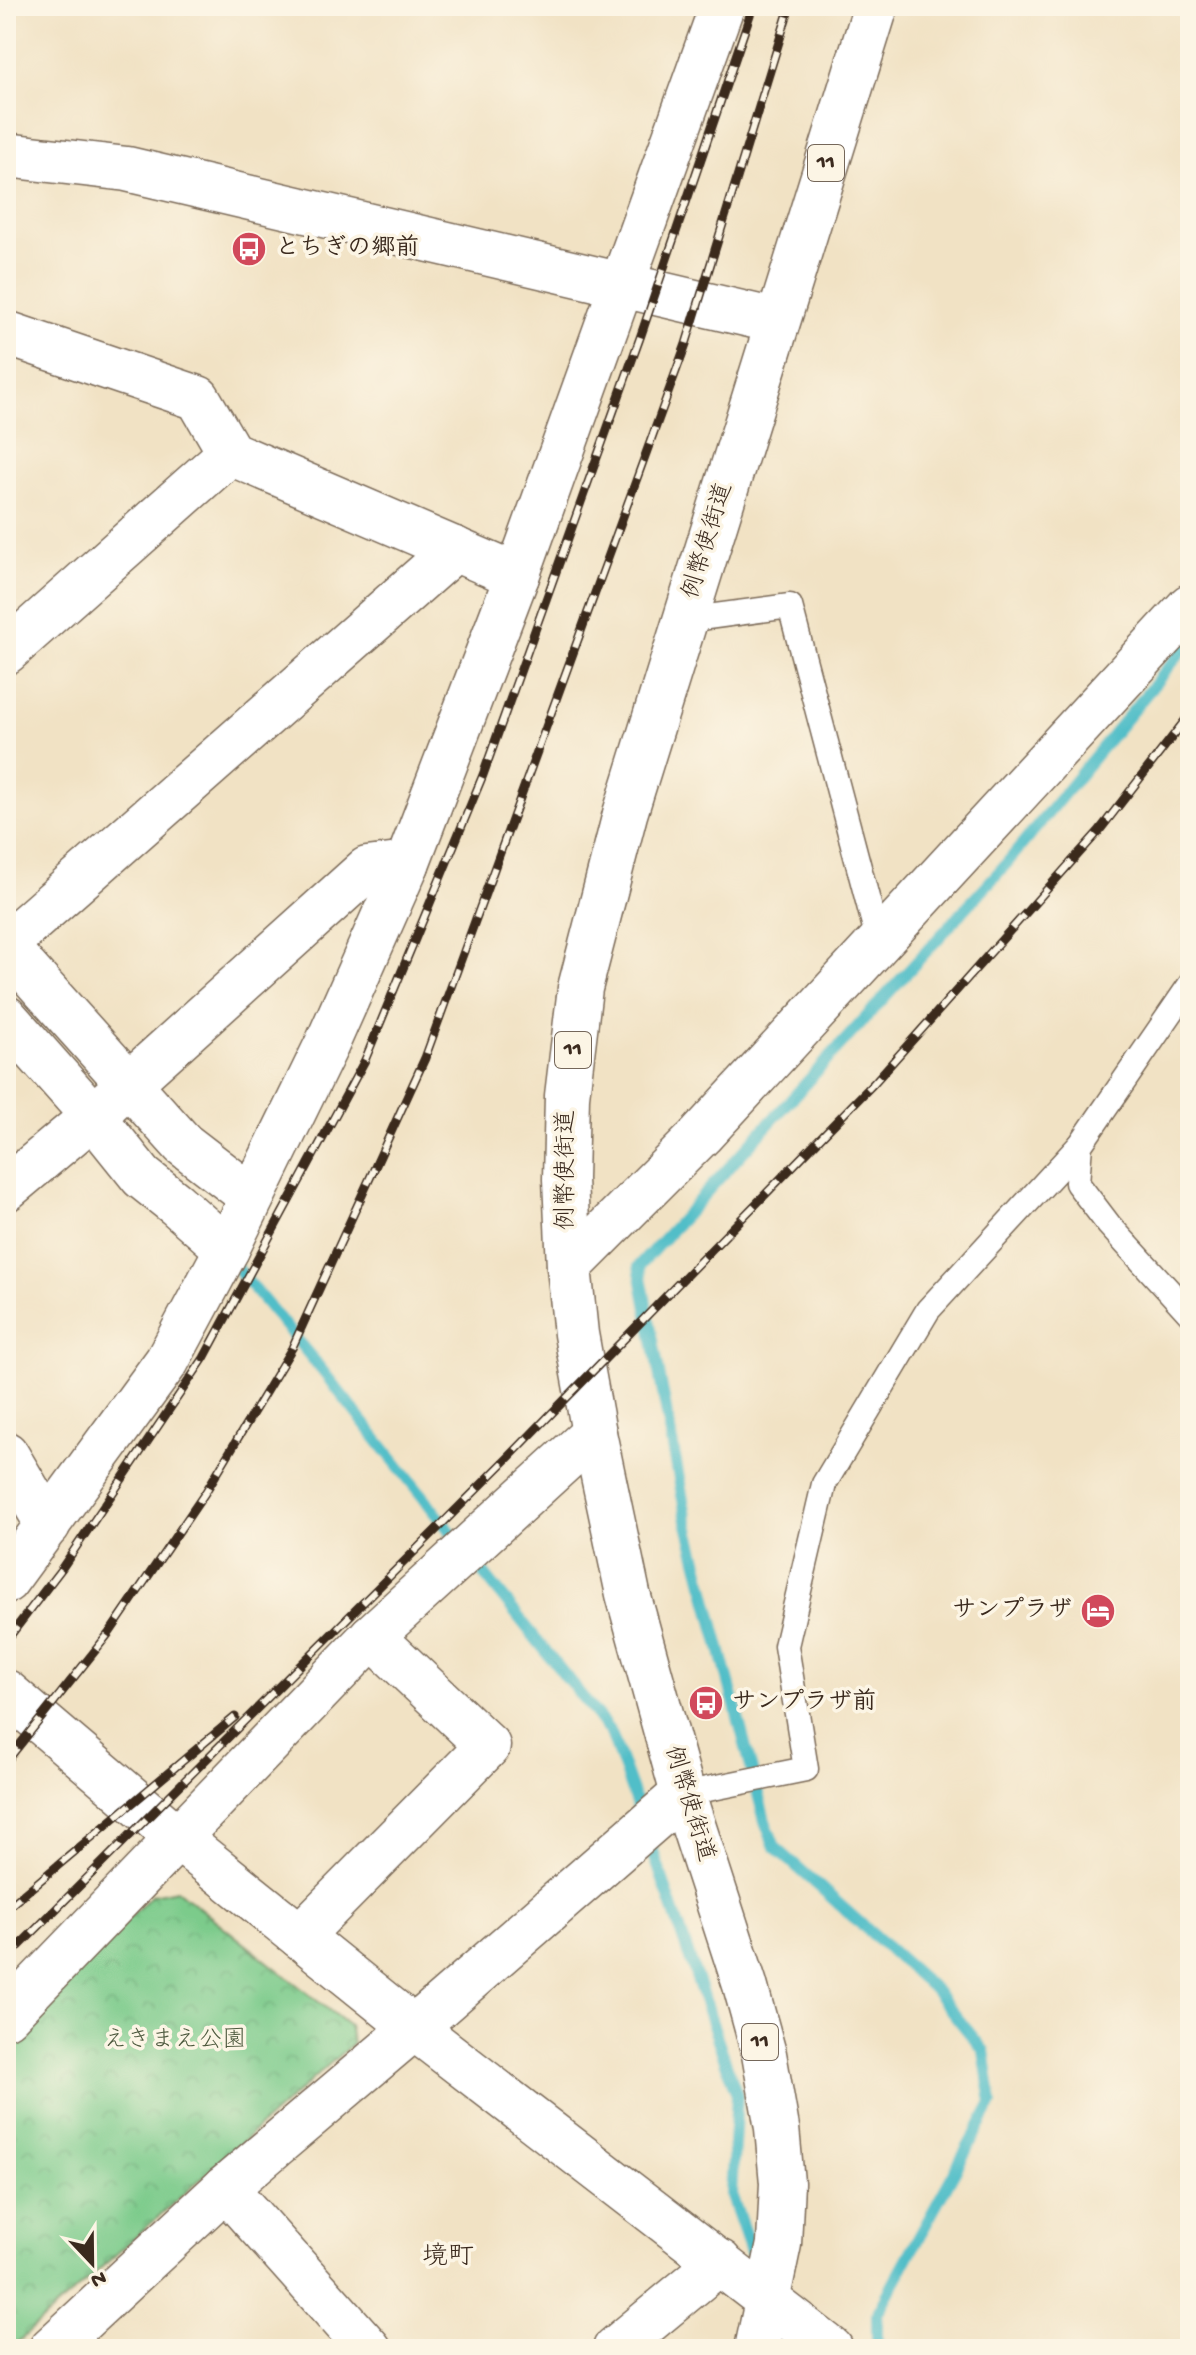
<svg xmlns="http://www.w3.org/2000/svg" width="1196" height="2355" font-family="'Gochi Hand','Klee One',sans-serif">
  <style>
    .park { fill: url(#park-crowns); stroke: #5b7a54; stroke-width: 2 }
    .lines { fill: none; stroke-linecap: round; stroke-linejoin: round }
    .stream { stroke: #51bec8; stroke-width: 12 }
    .lane-casing { stroke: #7b6a58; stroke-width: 27 }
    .street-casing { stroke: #7b6a58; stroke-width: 47 }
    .secondary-casing { stroke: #7b6a58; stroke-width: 47 }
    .primary-casing { stroke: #7b6a58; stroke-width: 47 }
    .lane { stroke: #fff; stroke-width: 24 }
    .street { stroke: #fff; stroke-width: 44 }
    .secondary { stroke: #fff; stroke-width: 44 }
    .primary { stroke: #fff; stroke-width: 44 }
    .rail-casing { stroke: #3b2a1e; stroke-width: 9 }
    .rail { stroke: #fcf5e5; stroke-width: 6; stroke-dasharray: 18; stroke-linecap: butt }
    .labels { text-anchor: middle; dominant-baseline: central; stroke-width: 7; stroke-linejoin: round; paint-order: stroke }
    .shield { fill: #fcf5e5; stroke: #75675a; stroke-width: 2 }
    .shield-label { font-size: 22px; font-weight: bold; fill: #3b2a1e }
    .poi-label { font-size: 24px; font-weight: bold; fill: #3b2a1e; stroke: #fcf5e5; text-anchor: start }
    .street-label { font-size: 24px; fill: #3b2a1e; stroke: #fcf5e5 }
    .park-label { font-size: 24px; fill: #4e5a3f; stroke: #fcf5e5 }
    .neighbourhood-label { font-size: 26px; fill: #3b2a1e; stroke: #fcf5e5 }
  </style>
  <defs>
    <pattern id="park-crowns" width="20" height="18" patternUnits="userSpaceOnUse" patternTransform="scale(2)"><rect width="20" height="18" fill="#7bcb8b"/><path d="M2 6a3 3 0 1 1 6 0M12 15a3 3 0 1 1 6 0" fill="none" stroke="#6bae78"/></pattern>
  </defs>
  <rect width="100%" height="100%" fill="#fcf5e5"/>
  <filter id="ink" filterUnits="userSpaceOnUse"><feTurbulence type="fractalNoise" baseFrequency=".0125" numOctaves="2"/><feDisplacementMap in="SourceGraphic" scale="16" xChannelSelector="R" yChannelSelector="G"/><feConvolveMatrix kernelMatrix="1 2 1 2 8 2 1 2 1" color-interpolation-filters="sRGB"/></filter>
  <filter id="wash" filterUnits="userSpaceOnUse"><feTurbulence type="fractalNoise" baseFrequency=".006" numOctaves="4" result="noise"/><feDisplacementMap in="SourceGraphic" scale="32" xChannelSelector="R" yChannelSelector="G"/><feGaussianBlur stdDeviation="1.8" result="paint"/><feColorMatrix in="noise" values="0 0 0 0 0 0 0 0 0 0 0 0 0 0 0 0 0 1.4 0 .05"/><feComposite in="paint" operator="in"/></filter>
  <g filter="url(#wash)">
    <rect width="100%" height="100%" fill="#f1e2c4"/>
    <!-- park -->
    <polygon class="park" points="177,1890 349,2026 353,2043 10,2349 6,2349 6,2040 152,1895"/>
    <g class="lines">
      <!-- stream -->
      <g class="stream">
        <polyline points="231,1261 321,1369 611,1733 642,1819"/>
        <polyline points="648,1837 737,2095 731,2194 759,2274"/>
        <polyline points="777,2326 785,2349"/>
        <polyline points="877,2349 877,2314 992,2103 984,2051 934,1989 775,1847 765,1821 687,1521 639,1266 1007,863 1190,641"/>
      </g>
    </g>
  </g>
  <g filter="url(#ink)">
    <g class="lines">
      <!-- lane casing -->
      <g class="lane-casing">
        <g id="lane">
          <polyline points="685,620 790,606 879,943"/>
          <polyline points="1190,985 1080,1145 1077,1183 1109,1225 1190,1314"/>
          <polyline points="683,1794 806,1769 786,1646 824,1484 928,1310 1080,1145"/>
        </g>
      </g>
      <!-- street casing -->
      <g class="street-casing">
        <g id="street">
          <polyline points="6,333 198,398 230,453 517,576"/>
          <polyline points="6,652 230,453"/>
          <polyline points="6,944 455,549"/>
          <polyline points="6,947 183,1144 252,1197"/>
          <polyline points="6,1018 93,1116 142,1177 176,1204 227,1249"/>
          <polyline points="6,1189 93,1116 367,869 407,864"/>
          <polyline points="569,1267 701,1135 1190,606"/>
          <polyline points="6,1454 48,1525"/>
          <polyline points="6,1581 167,1361 227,1249 327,1044 407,864 517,576 722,6"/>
          <polyline points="300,1936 488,1746 372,1636"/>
          <polyline points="6,2016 372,1636 594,1433"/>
          <polyline points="225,2188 369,2349"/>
          <polyline points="615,2349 720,2262"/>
        </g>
      </g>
      <!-- secondary casing -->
      <g class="secondary-casing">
        <g id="secondary">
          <polyline points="6,155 127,169 776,321"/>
          <polyline points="6,1692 178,1838 414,2028 831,2349"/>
          <polyline points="51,2349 225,2188 414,2028 683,1794"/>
        </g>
      </g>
      <!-- primary casing -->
      <g class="primary-casing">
        <polyline id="primary" points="757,2349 779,2244 782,2183 777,2128 764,2054 745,1985 683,1794 628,1594 594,1433 576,1334 569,1267 565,1179 567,1096 580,988 625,814 876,6"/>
      </g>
      <!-- lane -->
      <use href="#lane" class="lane"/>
      <!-- street -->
      <use href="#street" class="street"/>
      <!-- secondary -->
      <use href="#secondary" class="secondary"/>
      <!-- primary -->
      <use href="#primary" class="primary"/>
      <!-- rail casing -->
      <g class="rail-casing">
        <g id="rail">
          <polyline points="6,1641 62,1568 204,1358 365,1060 483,775 641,335 753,6"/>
          <polyline points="6,1762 110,1632 205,1493 292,1348 425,1058 686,344 790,6"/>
          <polyline points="6,1909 235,1717"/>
          <polyline points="6,1959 509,1457 873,1084 1099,831 1190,714"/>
        </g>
      </g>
      <!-- rail -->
      <use href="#rail" class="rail"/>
    </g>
  </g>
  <!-- icons -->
  <defs>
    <g id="bus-disc" transform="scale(1.8)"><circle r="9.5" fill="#d1495b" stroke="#fcf5e5"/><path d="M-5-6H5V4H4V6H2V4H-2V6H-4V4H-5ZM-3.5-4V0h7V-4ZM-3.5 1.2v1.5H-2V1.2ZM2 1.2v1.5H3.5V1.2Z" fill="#fff"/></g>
    <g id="hotel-disc" transform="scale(1.8)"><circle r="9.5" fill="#d1495b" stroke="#fcf5e5"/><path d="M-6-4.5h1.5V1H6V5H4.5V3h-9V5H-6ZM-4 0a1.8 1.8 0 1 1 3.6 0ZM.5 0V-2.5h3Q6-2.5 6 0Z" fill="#fff"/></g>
  </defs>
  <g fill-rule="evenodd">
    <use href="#bus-disc" x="249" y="249"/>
    <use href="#hotel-disc" x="1098" y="1611"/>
    <use href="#bus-disc" x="706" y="1703"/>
  </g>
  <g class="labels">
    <!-- shield labels -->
    <g class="shield">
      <rect x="808" y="145" width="36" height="36" rx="6"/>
      <rect x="555" y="1032" width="36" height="36" rx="6"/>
      <rect x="742" y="2024" width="36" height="36" rx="6"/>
    </g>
    <g class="shield-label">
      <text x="826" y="163">11</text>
      <text x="573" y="1050">11</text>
      <text x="760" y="2042">11</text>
    </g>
    <!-- poi labels -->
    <g class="poi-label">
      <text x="275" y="249">とちぎの郷前</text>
      <text x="1072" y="1611" text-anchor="end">サンプラザ</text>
      <text x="732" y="1703">サンプラザ前</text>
    </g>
    <!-- street labels -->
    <g class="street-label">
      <text transform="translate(709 541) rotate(-73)">例幣使街道</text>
      <text transform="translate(567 1170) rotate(-90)">例幣使街道</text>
      <text transform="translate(688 1804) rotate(73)">例幣使街道</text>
    </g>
    <!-- park labels -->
    <g class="park-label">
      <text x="175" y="2041">えきまえ公園</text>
    </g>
    <!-- neighbourhood labels -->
    <g class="neighbourhood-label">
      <text x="448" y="2258">境町</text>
    </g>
  </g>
  <!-- margin -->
  <rect width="1196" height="2355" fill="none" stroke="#fcf5e5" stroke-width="32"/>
  <!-- north arrow -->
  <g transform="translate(92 2263) rotate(158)" stroke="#fcf5e5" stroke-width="6" paint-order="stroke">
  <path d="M0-6L14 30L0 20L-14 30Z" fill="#3b2a1e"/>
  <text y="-12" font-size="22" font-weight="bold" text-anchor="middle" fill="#3b2a1e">N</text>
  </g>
</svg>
